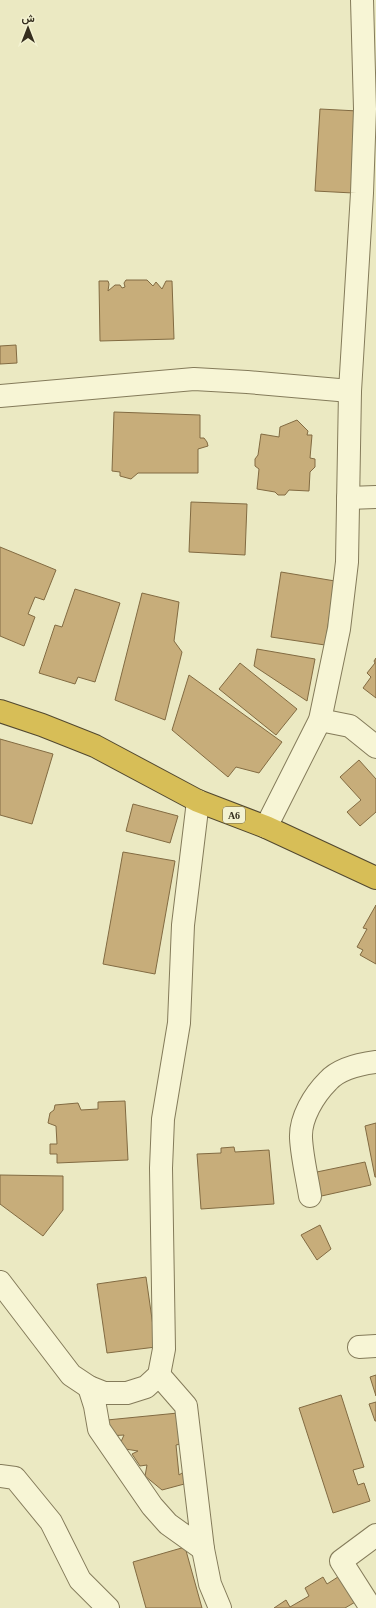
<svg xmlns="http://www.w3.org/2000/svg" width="376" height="1608" font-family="'Times New Roman',Vazirmatn,serif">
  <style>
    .building { fill: #c7ad7a; stroke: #826b42 }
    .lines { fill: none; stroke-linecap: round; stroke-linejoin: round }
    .minor-casing { stroke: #847b5a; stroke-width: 24 }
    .highway-casing { stroke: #52482f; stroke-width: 24 }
    .minor { stroke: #f7f5d5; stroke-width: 22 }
    .highway { stroke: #d7be57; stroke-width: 22 }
    .labels { text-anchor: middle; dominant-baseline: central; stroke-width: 4; stroke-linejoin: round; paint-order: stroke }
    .shield { fill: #f3f2d1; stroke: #6e6954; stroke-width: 1 }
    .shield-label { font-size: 10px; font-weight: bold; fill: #352e1e }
  </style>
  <rect width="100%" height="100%" fill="#ebe9c2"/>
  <!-- building -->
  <g class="building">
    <polygon points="320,109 358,111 353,193 315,191"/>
    <polygon points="126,280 147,280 153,286 156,282 162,289 166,281 172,281 174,339 100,341 99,281 108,281 109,284 108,291 115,285 120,285 122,288 125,287 124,283"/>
    <polygon points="16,345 17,363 0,364 0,346"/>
    <polygon points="114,412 200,415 200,438 204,438 207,442 208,446 198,449 198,473 138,473 131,479 120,476 120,472 112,471"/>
    <polygon points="297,420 308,431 307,435 312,435 310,458 315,459 315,467 310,472 309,491 289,490 285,495 278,495 275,492 257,489 259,469 255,466 255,459 258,455 261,434 279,437 280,427"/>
    <polygon points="191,502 247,504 245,555 189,552"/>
    <polygon points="0,547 56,570 44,600 35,597 28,614 35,617 24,646 0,636"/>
    <polygon points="281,572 335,581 325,645 271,637"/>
    <polygon points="75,589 120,603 95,682 78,677 75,684 39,673 55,625 62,627"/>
    <polygon points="142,593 179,602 174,641 182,652 165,720 115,700"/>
    <polygon points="257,649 315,659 307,701 254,666"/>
    <polygon points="376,658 376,698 363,688 371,677 367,673 375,663 374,661"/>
    <polygon points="240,663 297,709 276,735 219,689"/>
    <polygon points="189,675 282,742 259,773 236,767 228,777 172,730"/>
    <polygon points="0,739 53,754 32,824 0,815"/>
    <polygon points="359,760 376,779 376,812 360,826 347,812 361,800 340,777"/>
    <polygon points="133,804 178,816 170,843 126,831"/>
    <polygon points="123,852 175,861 155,974 103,964"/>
    <polygon points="376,905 376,964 360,955 363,950 357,947 367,929 363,928"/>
    <polygon points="125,1101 128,1160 57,1163 57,1154 50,1154 50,1144 57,1144 56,1126 48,1123 50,1113 54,1110 55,1105 78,1103 81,1110 98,1109 98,1102"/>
    <polygon points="376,1123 376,1177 375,1177 365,1126"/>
    <polygon points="234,1147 235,1152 269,1150 274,1204 201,1209 197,1154 221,1153 221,1148"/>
    <polygon points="365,1162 371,1185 317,1197 312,1173"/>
    <polygon points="0,1175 63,1176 63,1210 43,1236 0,1204"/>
    <polygon points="320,1225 331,1249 317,1260 301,1235"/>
    <polygon points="146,1277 156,1347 107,1353 97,1284"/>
    <polygon points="376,1375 376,1396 370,1377"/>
    <polygon points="341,1395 364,1467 353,1470 358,1485 364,1483 370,1501 333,1513 299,1408"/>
    <polygon points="376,1402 376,1421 375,1421 369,1404"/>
    <polygon points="178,1413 185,1443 176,1445 179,1475 185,1471 188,1483 162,1490 145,1476 147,1465 140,1466 132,1454 138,1451 125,1449 120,1444 124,1435 108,1436 107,1420"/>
    <polygon points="185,1547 202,1608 146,1608 133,1562"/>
    <polygon points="341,1575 357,1601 345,1608 274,1608 286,1600 290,1607 309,1596 305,1588 323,1577 327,1584"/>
  </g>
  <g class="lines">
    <!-- minor casing -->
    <g class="minor-casing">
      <g id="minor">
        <polyline points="0,396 194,379 247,382 350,391"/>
        <polyline points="348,498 376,497"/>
        <polyline points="320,720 350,726 376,747"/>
        <polyline points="266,827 320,720 339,629 347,562 350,391 362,193 365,109 362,0"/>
        <path d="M 310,1196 C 307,1177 302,1157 301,1138 C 300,1118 314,1095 328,1081 C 339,1069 360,1064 376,1062"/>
        <polyline points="0,1282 71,1375 89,1387 104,1393 127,1393 146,1387 159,1375 164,1349 161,1168 163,1119 179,1023 183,925 198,801"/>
        <polyline points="359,1347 376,1346"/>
        <polyline points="89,1387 95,1406 99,1429 152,1506 168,1524 203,1549 186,1406 159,1375"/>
        <polyline points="0,1476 15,1478 51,1522 80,1580 108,1608"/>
        <polyline points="203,1549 210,1584 220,1608"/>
        <polyline points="371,1608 341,1561 376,1535"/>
      </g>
    </g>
    <!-- highway casing -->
    <g class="highway-casing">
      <polyline id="highway" points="0,711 42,725 95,746 198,801 266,827 376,878"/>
    </g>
    <!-- minor -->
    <use href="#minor" class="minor"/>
    <!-- highway -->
    <use href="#highway" class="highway"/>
  </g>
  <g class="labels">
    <!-- shield labels -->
    <rect class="shield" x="223" y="807" width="22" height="16" rx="3"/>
    <g class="shield-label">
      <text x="234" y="815">A6</text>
    </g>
  </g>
  <!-- north arrow -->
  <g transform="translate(28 28)" stroke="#f3f2d1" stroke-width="3" paint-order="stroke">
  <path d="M0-3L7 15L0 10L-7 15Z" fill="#352e1e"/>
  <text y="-6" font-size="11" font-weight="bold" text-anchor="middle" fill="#352e1e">ش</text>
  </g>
</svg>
